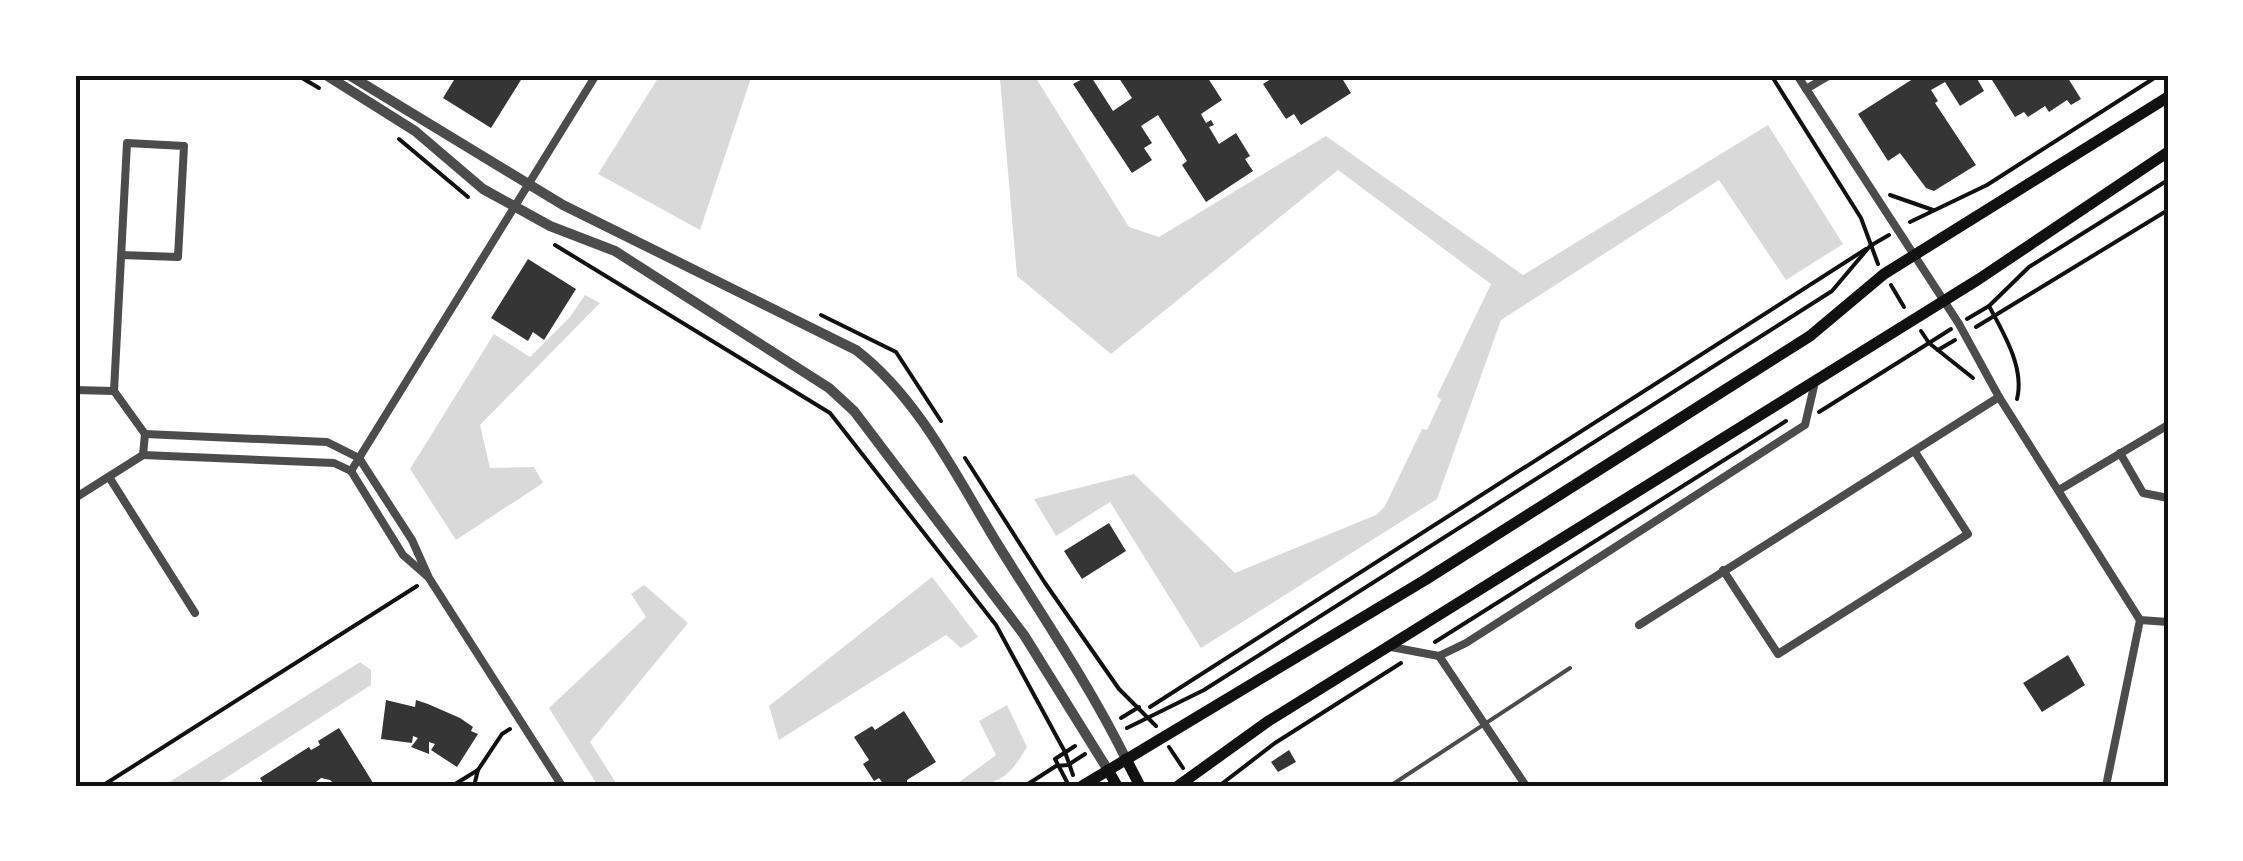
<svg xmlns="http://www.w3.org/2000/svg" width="2243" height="861" font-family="Montserrat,sans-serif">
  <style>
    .water { fill: #d9d9d9 }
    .building { fill: #353535 }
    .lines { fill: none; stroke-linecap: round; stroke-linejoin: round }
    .path { stroke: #111; stroke-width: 4 }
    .service { stroke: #4c4c4c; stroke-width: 4 }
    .minor { stroke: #4c4c4c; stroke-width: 8 }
    .tertiary { stroke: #4c4c4c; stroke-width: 10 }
    .secondary { stroke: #111; stroke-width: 11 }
    .neatline { fill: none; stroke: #111; stroke-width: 4 }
  </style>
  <rect width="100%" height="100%" fill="#fff"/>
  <!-- water -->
  <g class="water">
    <polygon points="660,75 752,75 700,230 598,174"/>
    <polygon points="987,75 1034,75 1129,227 1159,237 1326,136 1523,275 1768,125 1843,244 1786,280 1719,180 1501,320 1437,499 1201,648 1110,502 1056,536 1034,499 1134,474 1235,573 1376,515 1385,506 1422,429 1427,430 1441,400 1437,396 1491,284 1338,170 1111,354 1017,276 1000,79"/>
    <polygon points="585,295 600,303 480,425 490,468 534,467 543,483 456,540 410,469 494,334 530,357 570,317"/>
    <polygon points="932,577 978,637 961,648 946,635 779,740 769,706"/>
    <polygon points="644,585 688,623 590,742 618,786 598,786 549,708 646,617 631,594"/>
    <polygon points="360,662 371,670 371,685 213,786 163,786"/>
    <path d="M 1007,705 L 1027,747 C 1006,783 994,786 954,786 L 996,755 L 979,721 Z"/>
  </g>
  <!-- building -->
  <g class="building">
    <polygon points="457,75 524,75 491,128 443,98"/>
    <polygon points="1090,75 1113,111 1132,98 1117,75 1206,75 1222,100 1201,114 1206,123 1211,120 1214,125 1209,127 1219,144 1236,133 1250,156 1245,159 1253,171 1206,202 1182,165 1187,161 1158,115 1141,126 1152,143 1144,148 1152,160 1132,173 1073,84"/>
    <polygon points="1277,75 1340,75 1351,93 1301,125 1294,114 1286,119 1263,84"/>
    <polygon points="1919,75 1975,75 1984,91 1960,106 1945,82 1931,90 1938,101 1935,103 1976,165 1934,191 1926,188 1900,153 1888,161 1858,114"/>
    <polygon points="2000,75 2066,75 2081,99 2071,105 2067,100 2049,112 2045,106 2028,117 2024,112 2015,117 1992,80"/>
    <polygon points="528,259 576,289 544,340 533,332 528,341 491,318"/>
    <polygon points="1109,523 1126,551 1082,579 1064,551"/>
    <polygon points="2068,655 2085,685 2042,712 2023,683"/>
    <polygon points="386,700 415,707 416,700 428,704 460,718 473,727 471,731 478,734 457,767 431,750 435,744 429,742 429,754 411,747 418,738 413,736 412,743 381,739"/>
    <polygon points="904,711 936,762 907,780 907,786 885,786 879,778 874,781 863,764 869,760 854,737 872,726 875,730"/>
    <polygon points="339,728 375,786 337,786 330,780 321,778 311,786 265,786 260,778 309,747 311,750 320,745 318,741"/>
    <polygon points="1289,750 1296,762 1278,772 1271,762"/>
  </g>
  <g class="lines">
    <!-- path -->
    <g class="path">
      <polyline points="297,75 319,88"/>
      <polyline points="1771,75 1861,218 1878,264"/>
      <polyline points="399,139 468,197"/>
      <polyline points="1890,195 1933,210"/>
      <polyline points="1910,222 1987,185 2159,75"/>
      <polyline points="555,245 830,413 996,625 1065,752 1073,775"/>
      <polyline points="1891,285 1904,307"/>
      <path d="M 1989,306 C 2003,332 2025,368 2017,399"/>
      <polyline points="821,315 896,352 941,421"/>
      <polyline points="1967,319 1989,306 2029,267 2168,180"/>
      <polyline points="1976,327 2168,210"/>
      <polyline points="1921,331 1929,343 1951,329"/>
      <polyline points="1938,350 1955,340"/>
      <polyline points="1819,412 1929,343 1973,378"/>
      <polyline points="965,458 1045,583 1119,689 1156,726"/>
      <polyline points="1435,642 1786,421"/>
      <polyline points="1150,707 1866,249"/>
      <polyline points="1121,718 1139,707"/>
      <polyline points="1127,728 1204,690 1832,291 1870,246 1889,235"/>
      <polyline points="1169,747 1183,768"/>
      <polyline points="1067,782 1055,759 1075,746"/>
      <polyline points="102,786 417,586"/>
      <polyline points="452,786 478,770 502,734 510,729"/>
      <polyline points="474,786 478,770"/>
      <polyline points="1025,786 1056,766 1068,765 1085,754"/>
      <polyline points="1219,786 1275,743 1401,663"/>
    </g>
    <!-- service -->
    <polyline class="service" points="1390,786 1570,668"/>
    <!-- minor -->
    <g class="minor">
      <polyline points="1797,75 1959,324 1999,397 2140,620 2106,786"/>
      <polyline points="1806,89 1830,75"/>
      <polyline points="75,390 114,391 145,434"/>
      <polyline points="114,391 127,143 184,146 178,257 121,255"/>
      <polyline points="145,434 327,442 359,458"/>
      <polyline points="2120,453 2143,493 2168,498"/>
      <polyline points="143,455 334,463 351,471"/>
      <polyline points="359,458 412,540 429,578 562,786"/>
      <polyline points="351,471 596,75"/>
      <polyline points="351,471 403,555 427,576"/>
      <polyline points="109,477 195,613"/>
      <polyline points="2059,490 2168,425"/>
      <polyline points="75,498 143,455 145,434"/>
      <polyline points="1723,570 1778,654 1968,534 1915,452"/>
      <polyline points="2140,620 2168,622"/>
      <polyline points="1639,625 1999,397"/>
      <polyline points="1391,647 1439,656 1466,643 1805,425 1815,382"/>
      <polyline points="1439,656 1526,786"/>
    </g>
    <!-- tertiary -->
    <g class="tertiary">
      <polyline points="326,75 415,131 483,189 550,226 615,251 829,388 854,411 1024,635 1108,770"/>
      <path d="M 349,75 L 563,205 L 856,350 C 920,399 958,480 1000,548 C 1043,617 1090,686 1126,759"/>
    </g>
    <!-- secondary -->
    <g class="secondary">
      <polyline points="1126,759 1140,786"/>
      <polyline points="1108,770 1117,786"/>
      <polyline points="1082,786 1425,580 1654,435 1810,336 1884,274 2168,97"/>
      <polyline points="1178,786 1267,722 1979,279 2168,152"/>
    </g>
  </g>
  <!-- border -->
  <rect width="2243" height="861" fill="none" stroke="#ffffff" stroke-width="155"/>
  <rect x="78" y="78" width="2088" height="706" class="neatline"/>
</svg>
